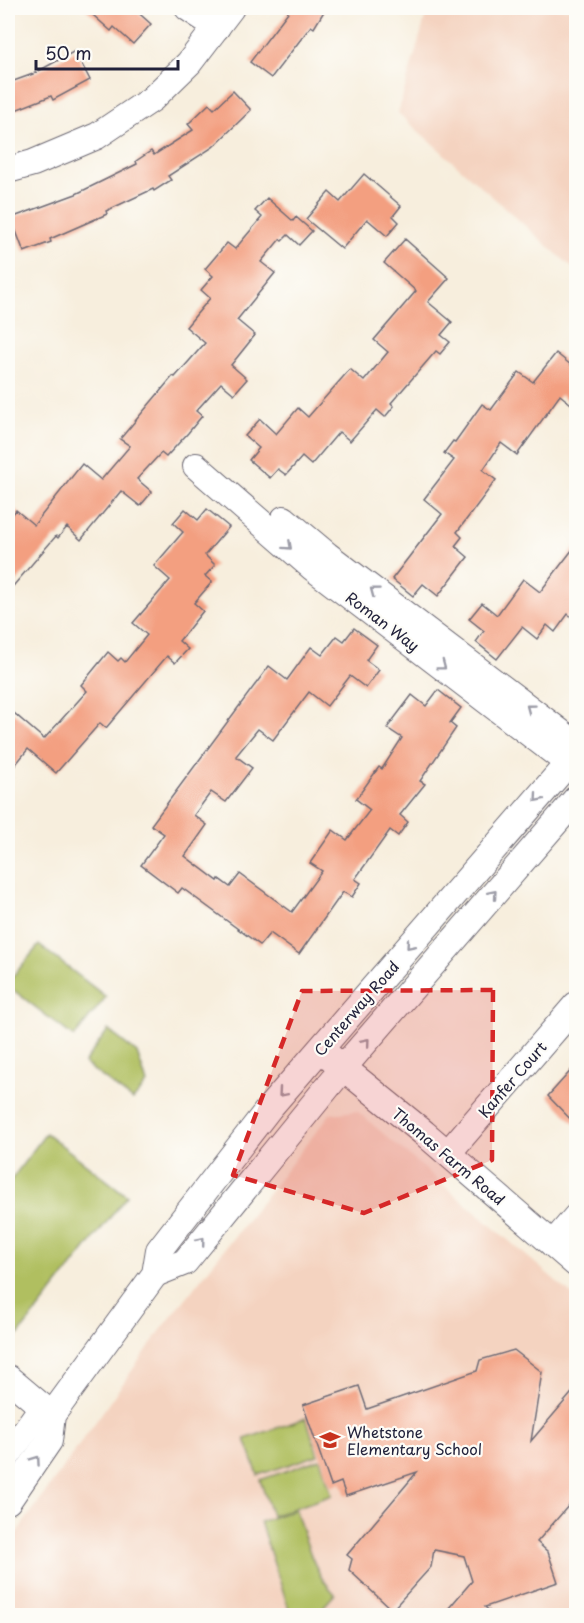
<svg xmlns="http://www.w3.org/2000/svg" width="584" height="1623" font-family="'Playpen Sans',sans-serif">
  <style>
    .built { fill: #f4d3c0 }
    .green { fill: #b0bf61; stroke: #69704e; stroke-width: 1.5 }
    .building { fill: #f39f80 }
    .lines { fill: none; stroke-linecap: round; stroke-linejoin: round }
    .minor-casing { stroke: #6d6974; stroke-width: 28 }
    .minor { stroke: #fff; stroke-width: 26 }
    .oneway { stroke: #9c9ca7 }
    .marked { fill: #d62828; fill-opacity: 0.2; stroke: #d62828; stroke-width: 4.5; stroke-dasharray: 12 8; stroke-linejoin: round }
    .labels { text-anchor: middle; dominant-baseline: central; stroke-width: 4.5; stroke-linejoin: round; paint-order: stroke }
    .street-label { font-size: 15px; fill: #22223b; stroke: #fdfcf7 }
    .poi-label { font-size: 15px; fill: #22223b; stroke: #fdfcf7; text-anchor: start }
  </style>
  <rect width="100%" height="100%" fill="#fdfcf7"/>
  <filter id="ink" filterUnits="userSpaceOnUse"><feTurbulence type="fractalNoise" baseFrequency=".0167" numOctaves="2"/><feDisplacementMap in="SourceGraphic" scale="12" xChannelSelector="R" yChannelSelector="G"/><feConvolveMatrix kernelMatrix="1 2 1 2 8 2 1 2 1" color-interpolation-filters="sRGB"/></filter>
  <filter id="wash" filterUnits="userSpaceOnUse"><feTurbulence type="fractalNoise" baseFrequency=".008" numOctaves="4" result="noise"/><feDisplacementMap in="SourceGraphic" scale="24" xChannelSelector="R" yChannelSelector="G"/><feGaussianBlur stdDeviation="1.35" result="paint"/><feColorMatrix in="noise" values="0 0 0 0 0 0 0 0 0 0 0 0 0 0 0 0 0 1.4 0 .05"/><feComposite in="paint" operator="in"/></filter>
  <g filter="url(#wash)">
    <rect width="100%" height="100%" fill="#f7eedd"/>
    <!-- built -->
    <g class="built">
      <polygon points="428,8 576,8 576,271 398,113"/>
      <polygon points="357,1111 576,1298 576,1611 573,1615 32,1616 8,1600 8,1545 158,1334 330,1114"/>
    </g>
    <!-- green -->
    <g class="green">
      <polygon points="39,945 106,997 74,1037 8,986 8,982"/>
      <polygon points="108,1030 137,1053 147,1083 133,1100 84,1063"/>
      <polygon points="46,1133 127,1196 16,1338 8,1332 8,1184"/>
      <polygon points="306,1418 318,1455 258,1475 245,1439"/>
      <polygon points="320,1459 332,1495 272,1516 260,1480"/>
      <path d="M 295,1509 C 306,1539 312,1571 335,1594 L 316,1615 L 291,1615 L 260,1522 Z"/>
    </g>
    <g id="blocks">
      <!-- building -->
      <g class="building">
        <polygon points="85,8 133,8 151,24 133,44 114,27 111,31"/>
        <polygon points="291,8 326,8 314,28 311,26 271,78 250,62"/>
        <polygon points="75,51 90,80 53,100 51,96 8,113 8,83 33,74"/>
        <polygon points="233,91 251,110 213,147 168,176 171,180 154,191 153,189 106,211 107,214 50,239 51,242 24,252 11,218 76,194 137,164 136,161 151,151 154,155 193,130 188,124 209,104 214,109"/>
        <polygon points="364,174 401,206 393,216 399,222 387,236 367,219 342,249 306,219 329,192 340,202"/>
        <polygon points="267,198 293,221 296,217 312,231 299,245 288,235 282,241 280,239 261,262 275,273 237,320 255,335 231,365 247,379 234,394 221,383 196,411 202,416 188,433 166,457 161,453 137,479 152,492 140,506 121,491 81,540 67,527 58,538 56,536 8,592 8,520 16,510 34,525 82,464 101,480 130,446 120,439 173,376 175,377 205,343 186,327 210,298 201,290 213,276 205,269 227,243 235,249 262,217 255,211"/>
        <polygon points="405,239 449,278 428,302 452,322 441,335 450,342 440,354 436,351 391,403 394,406 385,417 377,410 350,441 339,432 311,465 302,457 286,475 278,469 270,478 249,460 259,448 245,436 260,419 276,434 298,408 308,417 350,369 364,381 388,352 374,340 416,291 384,263"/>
        <polygon points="556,353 576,369 576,408 560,395 517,455 501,443 483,470 496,480 457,532 462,537 455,546 468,557 438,596 423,584 413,596 392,579 442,514 424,499 454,460 444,453 453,441 455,442 482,404 491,410 519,372 533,382"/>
        <polygon points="185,509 198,520 207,509 229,527 205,555 215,565 205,576 212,582 194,603 203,611 179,641 188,649 175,663 167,656 106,728 100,723 56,773 28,749 8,774 8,708 44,739 87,691 81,685 108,652 118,661 121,658 125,662 147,635 133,623 170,580 154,566 183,532 173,523"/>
        <polygon points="576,545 576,621 568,614 555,632 547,625 537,639 522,627 497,659 476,642 484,631 469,619 482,603 497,615 523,579 540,592"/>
        <polygon points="354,628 377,645 366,660 379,670 366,688 350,676 327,706 309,692 273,740 258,729 236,756 252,768 226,802 211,792 194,815 207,825 185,856 218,881 219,879 230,887 240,874 292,912 322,871 310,863 333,830 347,840 370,810 356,799 379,767 382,769 402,738 387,728 412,695 426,706 438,690 461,708 450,723 456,728 420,781 425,784 400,815 408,822 398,836 390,830 355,879 361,883 352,897 343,892 299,954 270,933 260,945 182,888 178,893 141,865 164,834 151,825 269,666 287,680 311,647 322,655 337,636 344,641"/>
        <polygon points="576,1065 576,1125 548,1096"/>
        <polygon points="514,1350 542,1372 531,1441 576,1388 576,1497 537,1542 548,1552 558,1582 485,1607 495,1616 442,1616 472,1581 464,1556 434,1550 431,1567 392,1610 349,1570 352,1559 347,1555 417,1472 346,1496 341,1482 331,1486 303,1405 359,1386 367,1409 477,1371 480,1360"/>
      </g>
    </g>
  </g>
  <g filter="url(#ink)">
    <use href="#blocks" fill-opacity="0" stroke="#6d6974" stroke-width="1.5"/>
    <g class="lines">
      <!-- minor casing -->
      <g class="minor-casing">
        <g id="minor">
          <polyline points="188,8 217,27"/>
          <polyline points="8,170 33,163 97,136 152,99 189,63 231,8"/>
          <polyline points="196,466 313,568 576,769"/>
          <polyline points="284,519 327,555 576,744"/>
          <polyline points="330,1057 424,1133 576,1264"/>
          <polyline points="448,1153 576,1005"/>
          <polyline points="553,1244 576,1217"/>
          <polyline points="155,1274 185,1262 343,1068 576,799"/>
          <polyline points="8,1378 52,1415"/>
          <polyline points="8,1455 35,1417 52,1415"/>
          <polyline points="8,1501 49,1441 52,1415 155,1274 159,1250 270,1107 576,754"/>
        </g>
      </g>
      <!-- minor -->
      <use href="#minor" class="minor"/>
    </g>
    <!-- one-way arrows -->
    <defs><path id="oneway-chevron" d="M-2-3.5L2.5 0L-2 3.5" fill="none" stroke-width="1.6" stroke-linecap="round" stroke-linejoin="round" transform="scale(1.5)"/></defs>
    <g class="oneway">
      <use href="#oneway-chevron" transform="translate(288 546) rotate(42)"/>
      <use href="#oneway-chevron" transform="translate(374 591) rotate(-143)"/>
      <use href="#oneway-chevron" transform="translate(442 666) rotate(37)"/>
      <use href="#oneway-chevron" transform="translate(530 708) rotate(-143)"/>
      <use href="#oneway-chevron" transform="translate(538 798) rotate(131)"/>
      <use href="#oneway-chevron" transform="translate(493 894) rotate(-49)"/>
      <use href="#oneway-chevron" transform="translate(410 945) rotate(131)"/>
      <use href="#oneway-chevron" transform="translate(366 1042) rotate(-50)"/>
      <use href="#oneway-chevron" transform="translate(282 1093) rotate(131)"/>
      <use href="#oneway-chevron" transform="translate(201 1241) rotate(-51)"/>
      <use href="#oneway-chevron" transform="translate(36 1460) rotate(-55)"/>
    </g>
  </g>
  <!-- marked area -->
  <path class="marked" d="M 493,990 L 492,1160 L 364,1213 L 233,1175 L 302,991 Z"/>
  <!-- icons -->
  <defs>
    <g id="school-bare" transform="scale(1.62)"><path d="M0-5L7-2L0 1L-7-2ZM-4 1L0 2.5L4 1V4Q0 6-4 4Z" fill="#c8321e" stroke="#fdfcf7" stroke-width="2.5" paint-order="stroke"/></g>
  </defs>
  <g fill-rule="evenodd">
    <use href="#school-bare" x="330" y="1440"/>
  </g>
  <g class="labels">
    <!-- street labels -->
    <g class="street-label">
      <text transform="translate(383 621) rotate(37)">Roman Way</text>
      <text transform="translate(356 1008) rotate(-49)">Centerway Road</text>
      <text transform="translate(512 1079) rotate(-49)">Kanfer Court</text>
      <text transform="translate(449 1156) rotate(40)">Thomas Farm Road</text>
    </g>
    <!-- poi labels -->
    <g class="poi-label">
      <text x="347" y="1431">Whetstone<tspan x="347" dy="17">Elementary School</tspan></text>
    </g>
  </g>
  <!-- margin -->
  <rect width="584" height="1623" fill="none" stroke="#fdfcf7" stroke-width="30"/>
  <!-- scale -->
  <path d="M36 60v9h142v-9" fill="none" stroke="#22223b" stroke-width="3"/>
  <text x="45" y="60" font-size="18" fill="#22223b" stroke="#fdfcf7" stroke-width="4.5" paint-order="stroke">50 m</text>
</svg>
